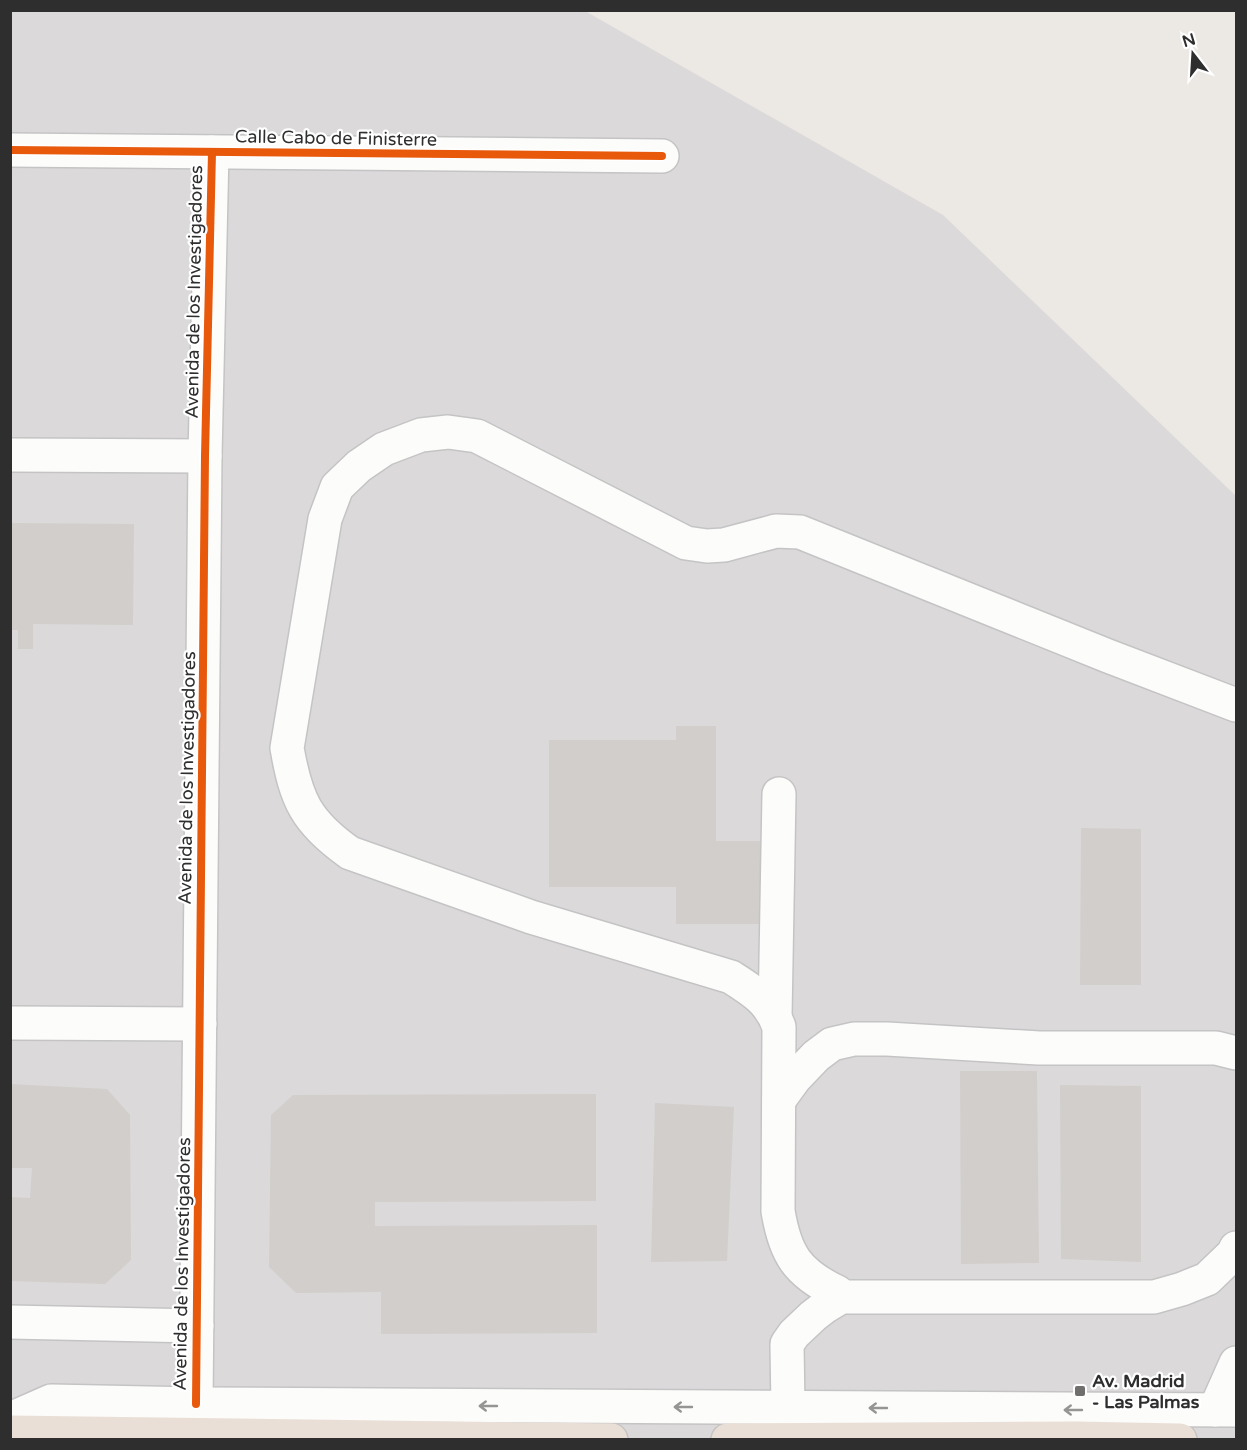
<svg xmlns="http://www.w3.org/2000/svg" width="1247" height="1450" font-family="'Varela Round',sans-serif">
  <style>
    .industrial { fill: #dcd9db }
    .building { fill: #d1cecb }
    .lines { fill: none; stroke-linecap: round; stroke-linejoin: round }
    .minor-casing { stroke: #c5c4c5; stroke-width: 36 }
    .highway-casing { stroke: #c6c5c4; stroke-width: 36 }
    .minor { stroke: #fcfcfb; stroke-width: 33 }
    .highway { stroke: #eadfd6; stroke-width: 33 }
    .cycleway-casing { stroke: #fff; stroke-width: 11 }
    .cycleway { stroke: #e8590c; stroke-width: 8 }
    .oneway { stroke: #959594 }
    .poi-dot { fill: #706f6e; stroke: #fff; stroke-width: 2 }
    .labels { text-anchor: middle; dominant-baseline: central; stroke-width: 4.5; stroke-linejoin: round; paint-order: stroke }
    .street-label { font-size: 18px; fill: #2e2e2e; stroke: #fff }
    .poi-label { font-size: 18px; font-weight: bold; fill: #2e2e2e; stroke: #fff; text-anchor: start }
  </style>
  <rect width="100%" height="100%" fill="#ece8e4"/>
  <!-- industrial -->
  <polygon class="industrial" points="10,11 585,11 943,215 1236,496 1236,1439 11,1439"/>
  <!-- building -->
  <g class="building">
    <polygon points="10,523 134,524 133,625 33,624 33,649 18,649 18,630 10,630"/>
    <polygon points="676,726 716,726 716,841 763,841 763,924 676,924 676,887 549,887 549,740 676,740"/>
    <polygon points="1081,828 1141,829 1141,985 1080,985"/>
    <polygon points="960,1071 1037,1071 1039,1263 961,1264"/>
    <polygon points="10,1084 107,1089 130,1115 131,1260 105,1284 10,1281 10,1197 30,1198 32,1168 10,1168"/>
    <polygon points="1060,1085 1141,1086 1141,1262 1061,1259"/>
    <polygon points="596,1094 596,1201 375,1202 375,1226 597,1225 597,1333 381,1334 381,1292 296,1293 269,1267 271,1115 293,1095"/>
    <polygon points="655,1103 734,1107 727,1261 651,1262"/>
  </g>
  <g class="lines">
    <!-- minor casing -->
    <g class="minor-casing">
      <g id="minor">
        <polyline points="10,150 662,156"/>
        <polyline points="10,455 205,456"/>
        <polyline points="775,1016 779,794"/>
        <polyline points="10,1023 200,1024"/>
        <polyline points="779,1100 795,1078 816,1056 832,1044 854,1039 887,1039 1039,1048 1216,1048 1236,1053"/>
        <path d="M 836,1297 L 837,1292 C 797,1273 785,1254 778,1211 L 779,1027 C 770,1001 753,991 731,977 L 531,917 L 350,853 C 306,822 296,800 287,748 L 325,519 L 337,487 L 359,466 L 384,449 L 421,435 L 448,432 L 477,436 L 686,543 L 707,546 L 724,545 L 776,531 L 800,532 L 1108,656 L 1236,705"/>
        <polyline points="836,1297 1154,1297 1182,1289 1207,1279 1233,1254 1236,1248"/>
        <polyline points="10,1322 197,1326"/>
        <polyline points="196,1404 205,456 212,152"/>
        <polyline points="788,1408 787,1344 794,1334 813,1316 826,1306 836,1300 836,1297"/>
        <polyline points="1215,1410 1236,1363"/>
        <polyline points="10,1419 51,1401 196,1404 1236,1410"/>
      </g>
    </g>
    <!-- highway casing -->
    <g class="highway-casing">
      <g id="highway">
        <polyline points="10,1432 611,1440"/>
        <polyline points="728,1440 1077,1438 1180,1440"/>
      </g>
    </g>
    <!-- minor -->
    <use href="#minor" class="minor"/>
    <!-- highway -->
    <use href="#highway" class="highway"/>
    <!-- cycleway casing -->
    <g class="cycleway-casing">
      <g id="cycleway">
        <polyline points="10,150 662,156"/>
        <polyline points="196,1404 205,456 212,152"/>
      </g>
    </g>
    <!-- cycleway -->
    <use href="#cycleway" class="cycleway"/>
  </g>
  <!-- one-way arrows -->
  <defs><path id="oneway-shaft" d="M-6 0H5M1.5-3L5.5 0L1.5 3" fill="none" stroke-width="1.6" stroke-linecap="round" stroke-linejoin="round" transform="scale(1.5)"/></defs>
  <g class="oneway">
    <use href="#oneway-shaft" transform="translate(488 1406) rotate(-180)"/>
    <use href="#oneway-shaft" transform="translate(683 1407) rotate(-180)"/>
    <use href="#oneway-shaft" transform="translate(878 1408) rotate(-180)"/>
    <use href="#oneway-shaft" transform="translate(1073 1410) rotate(-180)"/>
  </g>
  <!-- markers -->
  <rect class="poi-dot" x="1074" y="1385" width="12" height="12" rx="3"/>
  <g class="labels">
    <!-- street labels -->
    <g class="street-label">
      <text transform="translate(336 138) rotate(1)">Calle Cabo de Finisterre</text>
      <text transform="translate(194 292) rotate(-89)">Avenida de los Investigadores</text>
      <text transform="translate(187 778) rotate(-89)">Avenida de los Investigadores</text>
      <text transform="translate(182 1264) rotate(-89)">Avenida de los Investigadores</text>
    </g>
    <!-- poi labels -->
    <g class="poi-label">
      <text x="1092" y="1381">Av. Madrid<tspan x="1092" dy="21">- Las Palmas</tspan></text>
    </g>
  </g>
  <!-- border -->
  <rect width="1247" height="1450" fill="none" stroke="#2e2e2e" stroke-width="24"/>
  <!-- north arrow -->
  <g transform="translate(1193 54) rotate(343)" stroke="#ffffff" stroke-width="4.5" paint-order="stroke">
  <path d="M0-4.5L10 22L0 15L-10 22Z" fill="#2e2e2e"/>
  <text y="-9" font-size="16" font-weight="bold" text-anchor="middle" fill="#2e2e2e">N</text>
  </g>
</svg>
